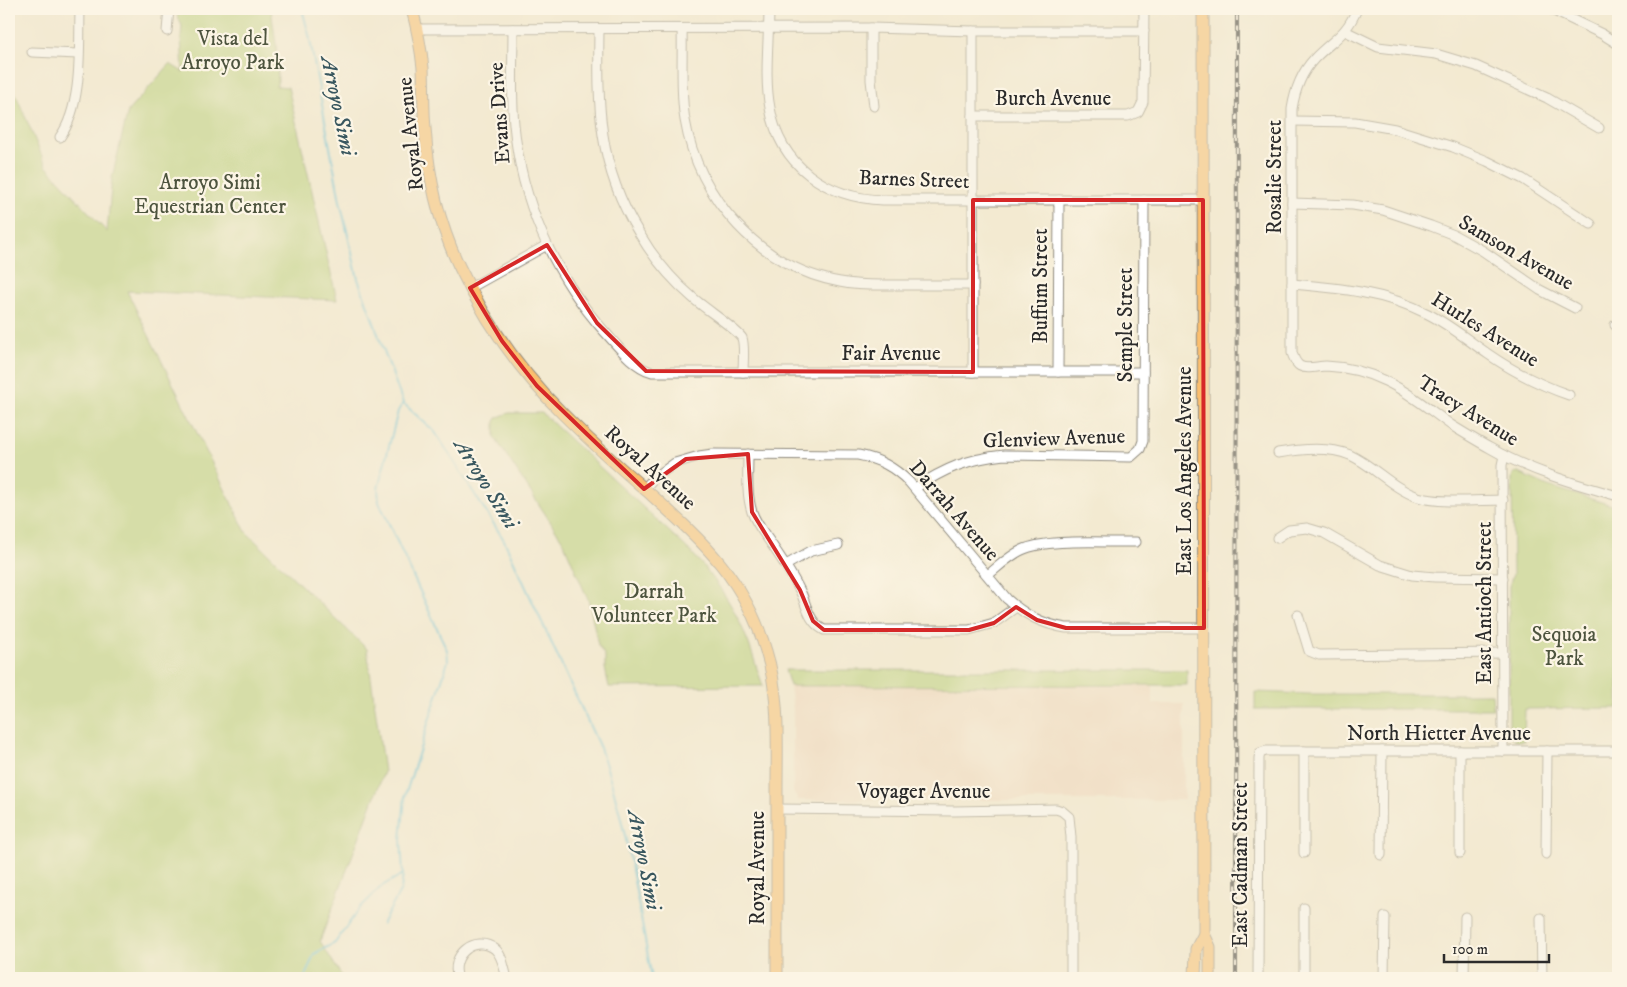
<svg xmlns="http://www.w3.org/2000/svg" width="1627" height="987" font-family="'IM FELL DW Pica',serif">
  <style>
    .built { fill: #f0d6bc }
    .green { fill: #b4cf75; stroke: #707d50 }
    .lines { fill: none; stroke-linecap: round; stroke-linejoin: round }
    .stream { stroke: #5abed9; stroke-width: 2 }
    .minor-casing { stroke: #8f8a7e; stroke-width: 11 }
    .major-casing { stroke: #8f8a7e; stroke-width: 13 }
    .minor { stroke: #fff; stroke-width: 9 }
    .major { stroke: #fbbe6e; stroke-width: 11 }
    .rail-casing { stroke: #2b2b2b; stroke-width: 4 }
    .rail { stroke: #fcf5e5; stroke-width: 2; stroke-dasharray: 5.5; stroke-linecap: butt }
    .marked { fill: none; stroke: #d62828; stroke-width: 4; stroke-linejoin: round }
    .labels { text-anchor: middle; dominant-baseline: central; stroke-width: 4.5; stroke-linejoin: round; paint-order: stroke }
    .park-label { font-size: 21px; fill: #4d543e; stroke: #fcf5e5 }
    .street-label { font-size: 21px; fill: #2b2b2b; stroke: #fcf5e5 }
    .water-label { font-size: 22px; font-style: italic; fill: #39575f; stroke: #fcf5e5 }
  </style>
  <rect width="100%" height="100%" fill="#fcf5e5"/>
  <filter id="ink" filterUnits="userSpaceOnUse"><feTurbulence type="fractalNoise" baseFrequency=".02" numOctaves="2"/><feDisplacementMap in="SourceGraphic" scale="10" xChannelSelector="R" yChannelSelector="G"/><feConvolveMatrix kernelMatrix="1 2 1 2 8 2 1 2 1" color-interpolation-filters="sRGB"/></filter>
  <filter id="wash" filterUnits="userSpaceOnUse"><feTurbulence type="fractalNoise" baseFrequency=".0096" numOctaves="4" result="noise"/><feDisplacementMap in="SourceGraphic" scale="20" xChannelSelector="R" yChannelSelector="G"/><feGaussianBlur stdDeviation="1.12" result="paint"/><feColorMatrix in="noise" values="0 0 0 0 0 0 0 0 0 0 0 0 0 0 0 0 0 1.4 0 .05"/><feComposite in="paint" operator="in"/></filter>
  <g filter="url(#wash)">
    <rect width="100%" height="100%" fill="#f3ead1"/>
    <!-- built -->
    <polygon class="built" points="790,686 1153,686 1153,704 1184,704 1184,800 798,800 793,792 793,708"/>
    <!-- green -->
    <g class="green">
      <polygon points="178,9 271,9 276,44 278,81 276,86 288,87 337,300 127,291 246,532 367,649 384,772 320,941 343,978 9,978 9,64 11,83 46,166 107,232 112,178 128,111 170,64 183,72 181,38 182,26 177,15"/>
      <path d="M 509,413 L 542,413 L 691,552 C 713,576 731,601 744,632 C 752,649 756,668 763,686 L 609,687 L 605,668 L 605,656 L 598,645 L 589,602 L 563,541 L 495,438 L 495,421 L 498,417 Z"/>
      <polygon points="1514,473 1519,473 1548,486 1618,507 1618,708 1525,709 1524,741 1517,741 1509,735 1509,586 1513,574 1512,477"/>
      <polygon points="785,670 1187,670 1187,685 790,686"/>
      <polygon points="1255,692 1308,694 1492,694 1493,709 1255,709"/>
    </g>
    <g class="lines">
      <!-- stream -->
      <g class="stream">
        <path d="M 302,9 L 309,35 L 340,201 L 358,279 L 403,403 L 435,432 L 504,540 L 600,748 C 627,822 637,901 652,978"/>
        <polyline points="382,924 401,890 403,874 401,839 405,796 448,661 447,650 379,502 378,489 398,411 403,403"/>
        <polyline points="302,978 305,977 314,954 335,943 359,909 382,886 403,874"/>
      </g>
    </g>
  </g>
  <g filter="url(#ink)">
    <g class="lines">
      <!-- minor casing -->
      <g class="minor-casing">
        <g id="minor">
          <path d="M 769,9 C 769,40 764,78 770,108 C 780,166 827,198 883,200 L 1203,200"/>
          <path d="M 1357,9 C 1346,36 1332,40 1314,59 C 1301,73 1295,90 1292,109 L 1292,353 C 1294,358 1295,363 1300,366 C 1307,370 1318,366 1326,366 C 1346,367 1367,372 1385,381 C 1409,392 1430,410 1451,425 C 1464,433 1477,441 1490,448 C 1530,471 1575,484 1618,496"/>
          <polyline points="1550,9 1602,34 1618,44"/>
          <polyline points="871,28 871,80 874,106"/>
          <polyline points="417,29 871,28 973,31 1144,31"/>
          <path d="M 513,29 C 513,61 511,93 514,124 C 521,200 553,274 604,331 C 617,345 633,367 652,372 L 1143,372"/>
          <path d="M 599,29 C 598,106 597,165 639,233 C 653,257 671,279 692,297 C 701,306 738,330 742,338 C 745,347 743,362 743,372"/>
          <path d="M 682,29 C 683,59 680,91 685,120 C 698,199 761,268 840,282 C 859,286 878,285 897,285 C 922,285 948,285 973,285"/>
          <polyline points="167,31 169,9"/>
          <polyline points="973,31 973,372"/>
          <polyline points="1345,31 1378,47 1436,54 1476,66 1547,98 1599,128"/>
          <polyline points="32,52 78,54"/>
          <polyline points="973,116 1128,116 1138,112 1143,102 1144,9"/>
          <polyline points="1293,121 1355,122 1395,129 1453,147 1487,161 1523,179 1591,224"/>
          <path d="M 60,137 C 83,105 79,47 80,9"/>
          <polyline points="1292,203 1353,205 1383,210 1431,226 1454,235 1483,251 1540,290 1575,308"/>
          <path d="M 1292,284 C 1339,288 1385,292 1428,314 C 1450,325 1469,341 1488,354 C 1514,372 1540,385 1569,395"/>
          <polyline points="470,288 547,245"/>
          <polyline points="1615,325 1618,326"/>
          <polyline points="1058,372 1059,200"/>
          <path d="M 1278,453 C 1300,449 1329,446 1350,455 C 1374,466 1392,488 1418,497 C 1441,504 1478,500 1503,500"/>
          <path d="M 748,454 C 748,473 746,493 752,512 C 756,524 765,534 772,545 C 783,561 794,577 802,595 C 807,608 810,623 824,630 L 969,630 L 994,623 L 1016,607"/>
          <path d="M 915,488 C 946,468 967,459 1004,455 L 1131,457 L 1140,449 L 1143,441 L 1144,200"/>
          <path d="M 644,489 L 653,479 L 675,463 L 699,456 L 713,454 L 858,455 C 879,459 894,467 909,482 L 1007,599 C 1025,615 1042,624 1066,628 L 1204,628"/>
          <polyline points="1277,538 1289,530 1307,528 1324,533 1380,565 1412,575 1435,577 1503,578"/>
          <polyline points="786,565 811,551 838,545"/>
          <path d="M 988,575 C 999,566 1009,556 1022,550 C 1047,538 1106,543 1136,542"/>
          <polyline points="1298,615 1309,651 1319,655 1503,653"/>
          <polyline points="1304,751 1304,853"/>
          <polyline points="1460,751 1460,853"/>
          <polyline points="1503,751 1502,465 1504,456"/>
          <polyline points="777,809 954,811 1056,809 1062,811 1069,817 1071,837 1071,978"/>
          <polyline points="1546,854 1547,751"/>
          <polyline points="1381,855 1382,751"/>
          <polyline points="1541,918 1542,978"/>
          <path d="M 458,978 C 449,956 475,934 495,949 C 503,956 504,969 507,978"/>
          <polyline points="1258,978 1259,758 1260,753 1266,751 1618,751"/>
          <polyline points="1304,978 1304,908"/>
          <polyline points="1384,978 1385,917"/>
          <polyline points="1464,978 1465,917"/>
        </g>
      </g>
      <!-- major casing -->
      <g class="major-casing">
        <g id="major">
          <path d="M 412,9 C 417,28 421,48 423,68 C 424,88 423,108 425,128 C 428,174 439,224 459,266 C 485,321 519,370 562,413 C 589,440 618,466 647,491 C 701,540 745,578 766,651 C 780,695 777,741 777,786 C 777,850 777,914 777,978"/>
          <polyline points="1203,9 1204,934 1210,947 1210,978"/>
          <polyline points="1195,978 1196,949 1204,934"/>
        </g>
      </g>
      <!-- minor -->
      <use href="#minor" class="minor"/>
      <!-- major -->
      <use href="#major" class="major"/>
      <!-- rail casing -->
      <g class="rail-casing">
        <polyline id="rail" points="1236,978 1237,9"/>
      </g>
      <!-- rail -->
      <use href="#rail" class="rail"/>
    </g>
  </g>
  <!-- marked area -->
  <path d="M0 0H1627V987H0ZM 973,200 L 1203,200 L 1204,628 L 1066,628 L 1037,620 L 1016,607 L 994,623 L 969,630 L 824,630 L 813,621 L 800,590 L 752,512 L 748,454 L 686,459 L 644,489 L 537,386 L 502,341 L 470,288 L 547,245 L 597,323 L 646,371 L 973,372 Z" fill="#f3ead1" fill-opacity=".55" fill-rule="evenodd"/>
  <path class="marked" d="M 973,200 L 1203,200 L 1204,628 L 1066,628 L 1037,620 L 1016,607 L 994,623 L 969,630 L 824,630 L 813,621 L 800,590 L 752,512 L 748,454 L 686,459 L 644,489 L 537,386 L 502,341 L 470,288 L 547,245 L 597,323 L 646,371 L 973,372 Z"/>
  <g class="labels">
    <!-- park labels -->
    <g class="park-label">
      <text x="233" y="39">Vista del<tspan x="233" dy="24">Arroyo Park</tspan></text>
      <text x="210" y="183">Arroyo Simi<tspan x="210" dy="24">Equestrian Center</tspan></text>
      <text x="654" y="592">Darrah<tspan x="654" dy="24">Volunteer Park</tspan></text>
      <text x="1564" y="635">Sequoia<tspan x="1564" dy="24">Park</tspan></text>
    </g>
    <!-- street labels -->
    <g class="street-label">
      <text x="1053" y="99">Burch Avenue</text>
      <text transform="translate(500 113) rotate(-94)">Evans Drive</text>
      <text transform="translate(411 134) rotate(-96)">Royal Avenue</text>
      <text transform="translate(1275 177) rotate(-90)">Rosalie Street</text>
      <text transform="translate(914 180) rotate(2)">Barnes Street</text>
      <text transform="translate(1516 253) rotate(30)">Samson Avenue</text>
      <text transform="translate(1041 286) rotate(-90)">Buffum Street</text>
      <text transform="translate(1126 325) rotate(-90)">Semple Street</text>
      <text transform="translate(1485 330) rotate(32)">Hurles Avenue</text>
      <text x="891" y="354">Fair Avenue</text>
      <text transform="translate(1468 411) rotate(32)">Tracy Avenue</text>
      <text transform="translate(1054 439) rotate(-2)">Glenview Avenue</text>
      <text transform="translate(650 468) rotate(42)">Royal Avenue</text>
      <text transform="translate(1185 471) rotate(-90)">East Los Angeles Avenue</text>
      <text transform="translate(954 511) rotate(49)">Darrah Avenue</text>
      <text transform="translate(1485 603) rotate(-90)">East Antioch Street</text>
      <text x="1439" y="734">North Hietter Avenue</text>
      <text x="924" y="792">Voyager Avenue</text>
      <text transform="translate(1241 865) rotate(-90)">East Cadman Street</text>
      <text transform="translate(758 868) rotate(-90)">Royal Avenue</text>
    </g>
    <!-- water labels -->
    <g class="water-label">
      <text transform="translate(338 106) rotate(78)">Arroyo Simi</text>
      <text transform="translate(486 484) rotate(58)">Arroyo Simi</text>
      <text transform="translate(644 860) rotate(79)">Arroyo Simi</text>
    </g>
  </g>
  <!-- margin -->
  <rect width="1627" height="987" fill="none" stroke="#fcf5e5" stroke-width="30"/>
  <!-- scale -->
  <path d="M1444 954v8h105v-8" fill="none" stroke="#2b2b2b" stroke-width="2.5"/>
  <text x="1452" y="954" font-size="15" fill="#2b2b2b" stroke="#fcf5e5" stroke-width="4" paint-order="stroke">100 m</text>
</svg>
